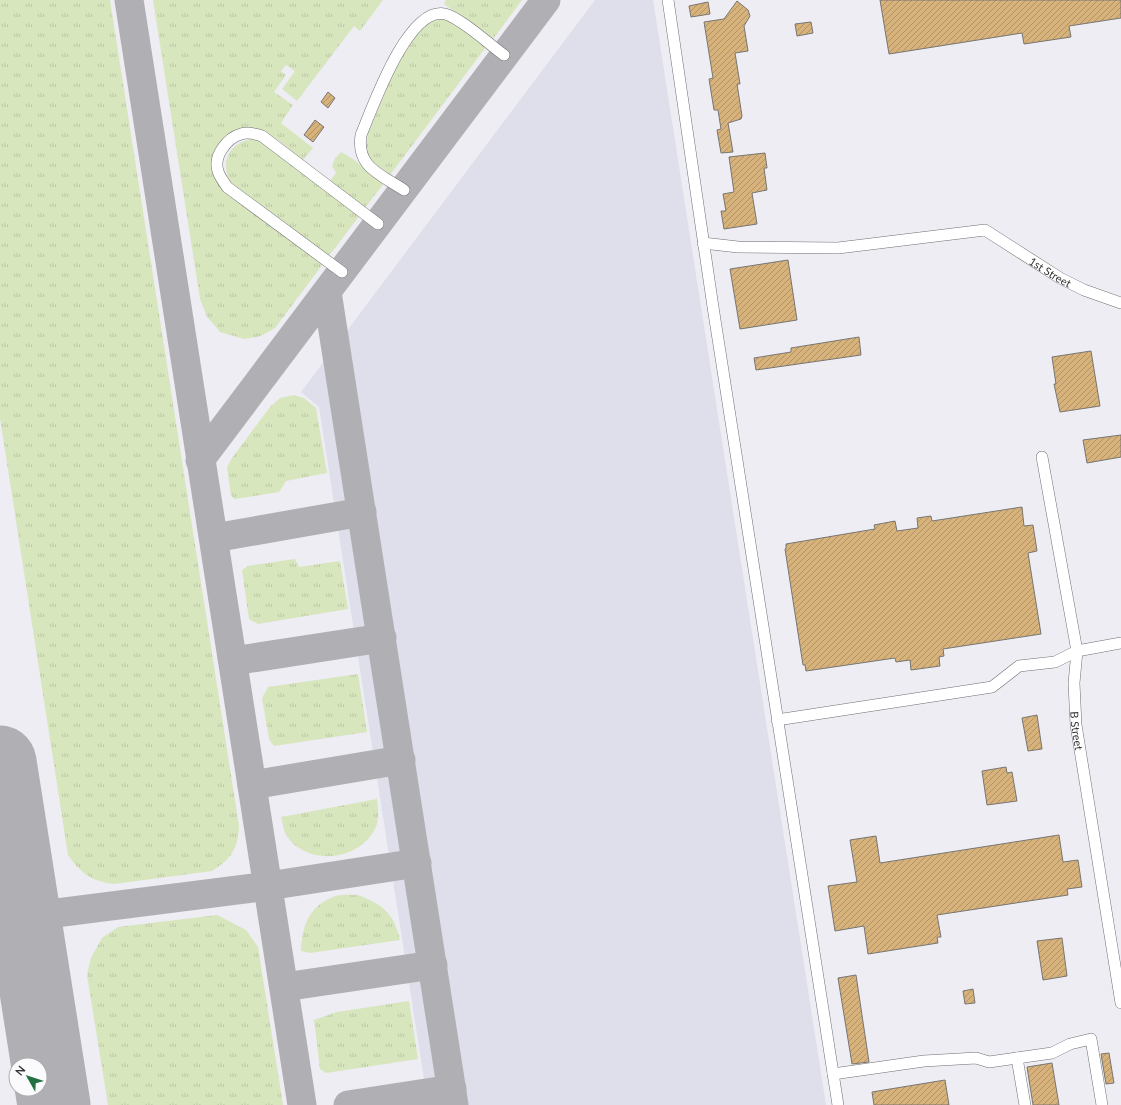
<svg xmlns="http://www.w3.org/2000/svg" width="1121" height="1105" font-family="Lato,sans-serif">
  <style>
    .built { fill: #dfdfeb }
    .grass { fill: url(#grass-tufts) }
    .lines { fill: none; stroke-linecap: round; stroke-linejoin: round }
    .taxiway { stroke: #b0b0b4; stroke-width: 29 }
    .runway { stroke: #b0b0b4; stroke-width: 73 }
    .building { fill: url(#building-hatch); stroke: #787571 }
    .minor-casing { stroke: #6f6e73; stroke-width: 12 }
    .minor { stroke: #fff; stroke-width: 11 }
    .labels { text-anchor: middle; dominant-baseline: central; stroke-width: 3.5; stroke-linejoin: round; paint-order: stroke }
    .street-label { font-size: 11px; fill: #353537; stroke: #fbfbfe }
  </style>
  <defs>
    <pattern id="grass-tufts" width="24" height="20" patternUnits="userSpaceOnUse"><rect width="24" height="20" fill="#d8e6be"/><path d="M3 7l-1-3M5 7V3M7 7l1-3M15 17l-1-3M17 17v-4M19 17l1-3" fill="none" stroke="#bac6a4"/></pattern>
    <pattern id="building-hatch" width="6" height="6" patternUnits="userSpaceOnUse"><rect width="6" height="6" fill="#d7b37b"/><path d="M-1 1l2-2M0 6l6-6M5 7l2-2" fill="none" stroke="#af9266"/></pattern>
  </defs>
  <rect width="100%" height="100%" fill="#ededf3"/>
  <!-- built -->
  <polygon class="built" points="595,0 653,0 826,1105 428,1105 319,407 301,392"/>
  <!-- grass -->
  <g class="grass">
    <path d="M 0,0 L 110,0 L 239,826 C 238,849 231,859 212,871 L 114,884 C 93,882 80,873 68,855 L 0,418 Z"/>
    <path d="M 153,0 L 383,0 L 360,31 L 354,26 L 297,101 L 282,89 L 295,71 L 286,65 L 281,71 L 286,75 L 274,92 L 293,105 L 281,123 L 313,148 L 303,160 C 278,141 266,123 232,134 L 216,176 L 323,264 L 275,328 L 261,336 L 244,339 L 220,332 L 207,317 L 200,299 Z"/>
    <polygon points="446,0 522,0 493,39 444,4"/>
    <polygon points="440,19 451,20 486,47 390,175 368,158 366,148 368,134 396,66 421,29 429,23"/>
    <path d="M 251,139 L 261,139 L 360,215 L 332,252 L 327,256 L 230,182 C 220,161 229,144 251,139 Z"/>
    <polygon points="341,152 353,159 384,183 365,208 330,181 336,173 332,166 335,158"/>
    <polygon points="294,395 304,398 316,408 327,473 286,481 279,492 235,499 231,496 227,467 232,458 270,407 280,398"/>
    <polygon points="295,559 299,567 340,561 348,609 258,624 249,619 242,570 248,566"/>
    <polygon points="358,674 367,732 274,746 269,739 262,698 268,687"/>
    <path d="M 377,799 C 378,807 379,816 377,824 C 364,861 307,868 286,835 C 283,830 283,823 281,817 Z"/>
    <path d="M 358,895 C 383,904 394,914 400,940 L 310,953 L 301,951 C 302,927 308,907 333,897 C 340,894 350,895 358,895 Z"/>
    <polygon points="217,915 246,930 258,947 283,1105 108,1105 87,975 91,958 102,938 118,927"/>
    <polygon points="409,1001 418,1059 326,1073 320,1069 314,1020 337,1012"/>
  </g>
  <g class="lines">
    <!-- taxiway -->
    <g class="taxiway">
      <polyline points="129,0 302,1105"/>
      <polyline points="327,292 454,1105"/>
      <polyline points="200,460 546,0"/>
      <polyline points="214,538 362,512"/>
      <polyline points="233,661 382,638"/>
      <polyline points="252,785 401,760"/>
      <polyline points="0,920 268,886 417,863"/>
      <polyline points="284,987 433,965"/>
      <polyline points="348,1105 452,1089"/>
    </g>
    <!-- runway -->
    <polyline class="runway" points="0,762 54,1105"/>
  </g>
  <!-- building -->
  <g class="building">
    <polygon points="880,0 1121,0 1121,18 1069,26 1071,37 1024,44 1022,33 889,54"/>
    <polygon points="737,1 748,10 750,16 744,26 748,51 735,53 740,84 737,84 742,116 741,119 728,123 733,152 721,153 717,130 721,129 718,110 714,110 709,79 713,78 704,22 724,19"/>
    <polygon points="708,2 710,14 691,17 689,6"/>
    <polygon points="811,22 813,33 797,36 795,24"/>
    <polygon points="328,92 335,98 328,108 321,102"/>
    <polygon points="315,120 324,127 313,142 304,135"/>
    <polygon points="765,153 767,168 764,168 767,190 752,193 757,224 724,229 721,211 726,211 723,194 734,192 729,157"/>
    <polygon points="788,260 797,320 740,329 730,269"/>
    <polygon points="859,337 861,355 756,370 754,358 791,352 791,348"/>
    <polygon points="1091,351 1100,406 1060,412 1054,384 1056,384 1052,357"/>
    <polygon points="1121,435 1121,457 1087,463 1083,440"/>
    <polygon points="1022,507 1024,526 1033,525 1037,551 1028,553 1041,634 943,649 944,656 939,657 940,666 911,670 910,660 896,662 895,658 806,671 805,665 803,665 785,549 786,549 786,544 875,529 874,525 895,521 897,531 918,528 917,518 931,516 932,521"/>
    <polygon points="1037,715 1042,749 1028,751 1022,718"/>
    <polygon points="1006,767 1007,773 1012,772 1017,801 987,805 982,771"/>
    <polygon points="1059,835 1063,862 1078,860 1082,887 1067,889 1068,895 937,915 941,937 937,937 938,943 868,954 864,926 835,931 828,886 857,882 850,840 876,836 880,863"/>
    <polygon points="1062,938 1067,976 1043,980 1037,941"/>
    <polygon points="856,975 869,1062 852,1064 838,978"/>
    <polygon points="973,989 975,1003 965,1004 963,991"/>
    <polygon points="1109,1053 1114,1083 1106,1084 1101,1054"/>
    <polygon points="1052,1063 1059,1105 1033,1105 1027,1067"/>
    <polygon points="945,1080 949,1105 874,1105 872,1092"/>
  </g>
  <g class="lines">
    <!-- minor casing -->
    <g class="minor-casing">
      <g id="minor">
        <polyline points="668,0 713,307 838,1105"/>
        <path d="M 404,190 C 380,174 356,167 361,135 C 372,109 408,5 445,14 C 461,18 490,45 504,55"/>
        <path id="s1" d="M 703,243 L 738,247 L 838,248 L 985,230 L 1060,278 L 1084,290 L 1121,303"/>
        <path d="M 342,272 L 227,187 C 224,182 219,176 218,171 C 213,156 227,138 241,134 C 247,132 256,134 262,136 L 378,224"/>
        <path id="s2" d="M 1042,457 L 1077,651 L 1074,683 L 1076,725 L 1121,1003"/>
        <polyline points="777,720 992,687 1019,666 1055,662 1077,651 1121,643"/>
        <polyline points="833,1074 924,1061 976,1058 989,1062 1017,1058"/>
        <polyline points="1025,1105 1017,1058 1052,1053 1070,1044 1091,1039 1102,1105"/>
      </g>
    </g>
    <!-- minor -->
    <use href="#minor" class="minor"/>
  </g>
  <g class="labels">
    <!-- street labels -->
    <g class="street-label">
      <text stroke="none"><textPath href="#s1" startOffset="361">1st Street</textPath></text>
      <text stroke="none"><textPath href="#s2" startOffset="277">B Street</textPath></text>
    </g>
  </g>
  <!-- north arrow -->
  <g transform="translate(28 1077) rotate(309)"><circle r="19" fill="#fbfbfe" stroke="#acacae"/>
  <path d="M0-3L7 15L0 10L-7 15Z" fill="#227140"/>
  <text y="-6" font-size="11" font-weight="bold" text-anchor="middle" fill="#353537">N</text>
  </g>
</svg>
